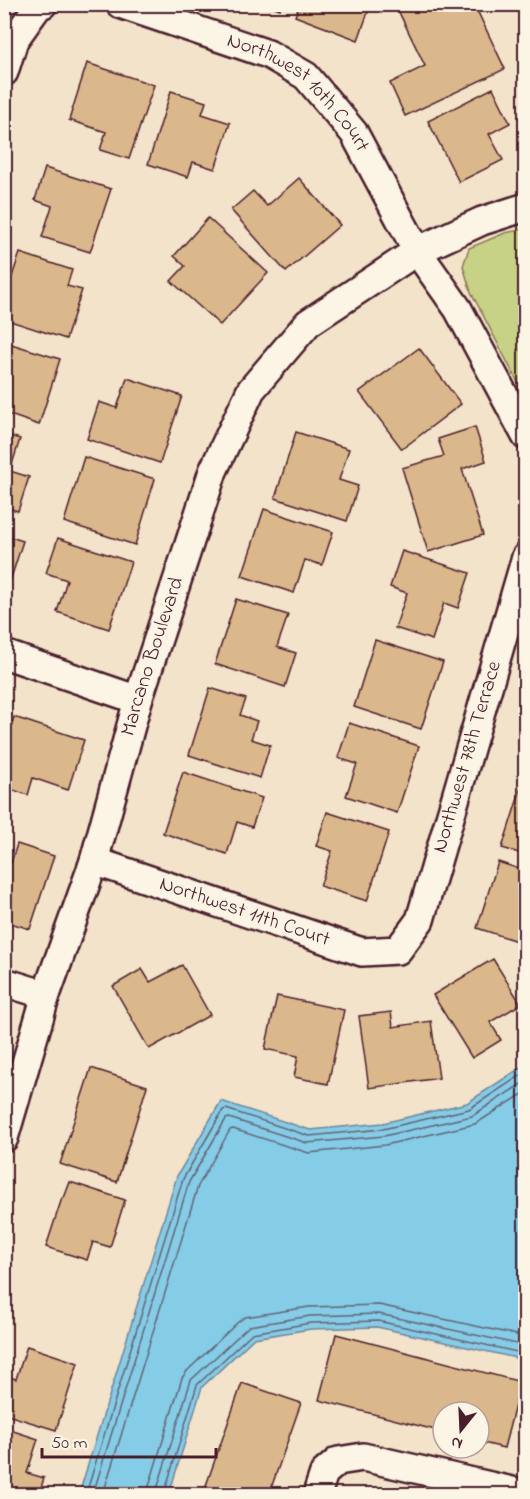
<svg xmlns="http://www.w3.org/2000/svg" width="530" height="1499" font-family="'Indie Flower',sans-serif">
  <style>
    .green { fill: #c8d286; stroke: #897858; stroke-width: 1.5 }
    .water { fill: #85cce6; stroke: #6d879b; stroke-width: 1.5 }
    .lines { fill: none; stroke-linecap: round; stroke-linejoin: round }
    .shore { stroke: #626476; stroke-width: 1.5 }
    .building { fill: #dab88c; stroke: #4a1f2b; stroke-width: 1.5 }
    .minor-casing { stroke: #4a1f2b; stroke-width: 32 }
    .minor { stroke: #fcf5e5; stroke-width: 27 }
    .labels { text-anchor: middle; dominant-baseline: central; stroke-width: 5; stroke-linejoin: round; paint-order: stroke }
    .street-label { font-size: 21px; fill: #4a1f2b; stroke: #fcf5e5 }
  </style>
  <rect width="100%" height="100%" fill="#f2e3ca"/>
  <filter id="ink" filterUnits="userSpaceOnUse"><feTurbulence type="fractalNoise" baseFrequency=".0167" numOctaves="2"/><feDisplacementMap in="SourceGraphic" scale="12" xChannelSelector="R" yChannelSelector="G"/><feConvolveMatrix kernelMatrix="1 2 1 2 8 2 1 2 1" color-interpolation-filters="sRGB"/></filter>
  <g filter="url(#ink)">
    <!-- green -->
    <polygon class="green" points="525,229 526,229 525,396 471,292 463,266 469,248 505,233"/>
    <!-- water -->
    <polygon class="water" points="525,1065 525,1360 377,1327 311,1329 254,1338 202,1387 169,1494 79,1494 177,1176 221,1101 310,1130 383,1123 467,1103"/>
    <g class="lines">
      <!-- shore -->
      <g class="shore">
        <polyline points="86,1494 183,1179 223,1110 226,1109 309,1136 383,1129 469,1109 526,1072"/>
        <polyline points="93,1494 189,1182 226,1119 229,1118 307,1143 384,1136 472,1116 526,1081"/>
        <polyline points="103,1494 198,1186 230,1130 233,1129 309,1153 385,1145 475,1124 526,1092"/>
        <polyline points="148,1494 149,1486 182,1378 187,1371 238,1322 245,1317 309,1307 379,1305 526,1337"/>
        <polyline points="157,1494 157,1489 191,1380 249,1326 310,1316 379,1314 526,1346"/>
        <polyline points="164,1494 197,1385 252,1333 311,1323 378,1321 526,1354"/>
      </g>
    </g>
    <!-- building -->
    <g class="building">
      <polygon points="266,4 281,4 280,9"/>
      <polygon points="300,4 371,4 358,40 295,16"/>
      <polygon points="406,4 474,4 505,69 405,116 390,83 425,66 397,8"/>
      <polygon points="87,63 154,85 129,159 100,150 106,132 69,120"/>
      <polygon points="493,88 510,123 489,134 503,160 459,182 428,121"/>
      <polygon points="171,91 206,102 202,114 230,123 215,169 193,162 188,177 148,164"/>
      <polygon points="45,168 111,189 90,252 42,237 52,206 35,200"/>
      <polygon points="299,178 340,225 286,272 231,210 253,191 267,206"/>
      <polygon points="208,218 268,273 220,325 171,281 185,266 174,256"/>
      <polygon points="20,253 72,270 67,286 82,290 66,339 4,319 4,300"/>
      <polygon points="8,343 60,359 39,425 4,413 4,354"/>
      <polygon points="419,348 461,404 402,449 359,392"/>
      <polygon points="127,378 182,396 160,463 87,439 99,402 117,408"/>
      <polygon points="475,427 486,461 462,469 483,535 428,552 402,468 444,456 438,439"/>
      <polygon points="296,432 349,449 339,480 358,486 347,521 275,498"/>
      <polygon points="4,434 20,439 10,471 29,477 18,511 4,507"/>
      <polygon points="84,457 155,479 135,545 64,522"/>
      <polygon points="264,509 333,532 322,565 305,560 294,593 242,576"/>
      <polygon points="4,535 23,541 4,600"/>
      <polygon points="58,538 131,562 109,629 57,612 67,580 46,573"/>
      <polygon points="402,551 470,573 458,608 444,603 432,640 395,628 407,593 390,587"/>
      <polygon points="236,599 288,615 277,647 296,653 285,687 215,664"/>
      <polygon points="375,640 443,662 421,729 354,707"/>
      <polygon points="210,688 246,699 240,715 257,721 251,739 270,745 260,778 189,755"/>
      <polygon points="14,717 84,740 68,790 33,778 28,795 4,787 4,746"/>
      <polygon points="349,723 419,746 397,813 346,796 357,764 338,758"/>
      <polygon points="183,772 262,798 252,827 237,822 227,854 163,833"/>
      <polygon points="523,782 526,782 526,855 502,848"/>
      <polygon points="327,812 389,832 367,901 320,886 332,851 316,846"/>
      <polygon points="17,844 54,856 30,929 4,921 4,860 11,863"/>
      <polygon points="498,862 526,871 526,944 477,928"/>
      <polygon points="493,959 521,1004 490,1022 501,1040 472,1058 433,995"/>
      <polygon points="182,965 210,1015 149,1049 113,986 142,969 150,982"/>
      <polygon points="277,996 344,1010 328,1084 294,1077 298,1056 265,1049"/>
      <polygon points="391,1012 393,1027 431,1021 439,1078 369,1088 359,1016"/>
      <polygon points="91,1068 147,1086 117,1182 60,1164"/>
      <polygon points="70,1182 125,1200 110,1247 93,1242 87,1260 46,1247 62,1198 64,1198"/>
      <polygon points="336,1334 521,1382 504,1448 479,1442 479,1412 443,1412 443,1432 319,1400"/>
      <polygon points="27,1346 78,1363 56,1430 4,1414 4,1376 16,1379"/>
      <polygon points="242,1383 301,1403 269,1494 203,1494"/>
      <polygon points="4,1428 38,1439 27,1473 44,1478 39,1494 4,1494"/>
      <polygon points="367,1490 382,1494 365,1494"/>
    </g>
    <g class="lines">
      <!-- minor casing -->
      <g class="minor-casing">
        <g id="minor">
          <path id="s1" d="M 120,4 L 268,54 L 306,76 L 354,133 L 417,251 L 458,309 L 526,436"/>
          <polyline points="4,72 14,40 39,5 43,4"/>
          <polyline points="4,654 138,700"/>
          <path id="s2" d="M 94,861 L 362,952 L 398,950 L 420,920 L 526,557"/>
          <polyline points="4,982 46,995"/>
          <path id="s3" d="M 4,1138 L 46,995 L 94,861 L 138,700 L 213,471 L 251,390 L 308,323 L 417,251 L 482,221 L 526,207"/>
          <polyline points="317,1494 324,1473 338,1461 363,1457 525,1494"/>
        </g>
      </g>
      <!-- minor -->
      <use href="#minor" class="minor"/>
    </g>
  </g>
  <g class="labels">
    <!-- street labels -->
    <g class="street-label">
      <text stroke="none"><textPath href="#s1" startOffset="204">Northwest 10th Court</textPath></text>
      <text stroke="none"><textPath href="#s3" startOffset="504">Marcano Boulevard</textPath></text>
      <text stroke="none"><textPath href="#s2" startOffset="526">Northwest 78th Terrace</textPath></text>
      <text stroke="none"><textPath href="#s2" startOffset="159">Northwest 11th Court</textPath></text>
    </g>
  </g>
  <!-- margin -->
  <rect width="530" height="1499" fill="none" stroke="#fcf5e5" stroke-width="24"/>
  <rect x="12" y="12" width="506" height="1475" fill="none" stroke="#4a1f2b" stroke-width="2" filter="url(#ink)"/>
  <!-- north arrow -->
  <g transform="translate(461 1430) rotate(198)"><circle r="28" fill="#fcf5e5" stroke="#b59f9b" stroke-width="1.5"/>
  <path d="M0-4.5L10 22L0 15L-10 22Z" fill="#4a1f2b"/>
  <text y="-9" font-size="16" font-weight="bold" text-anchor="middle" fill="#4a1f2b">N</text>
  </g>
  <!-- scale -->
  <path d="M42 1448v9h174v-9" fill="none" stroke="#4a1f2b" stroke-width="3"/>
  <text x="51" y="1448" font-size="18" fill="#4a1f2b" stroke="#fcf5e5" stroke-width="4.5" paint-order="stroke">50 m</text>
</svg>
